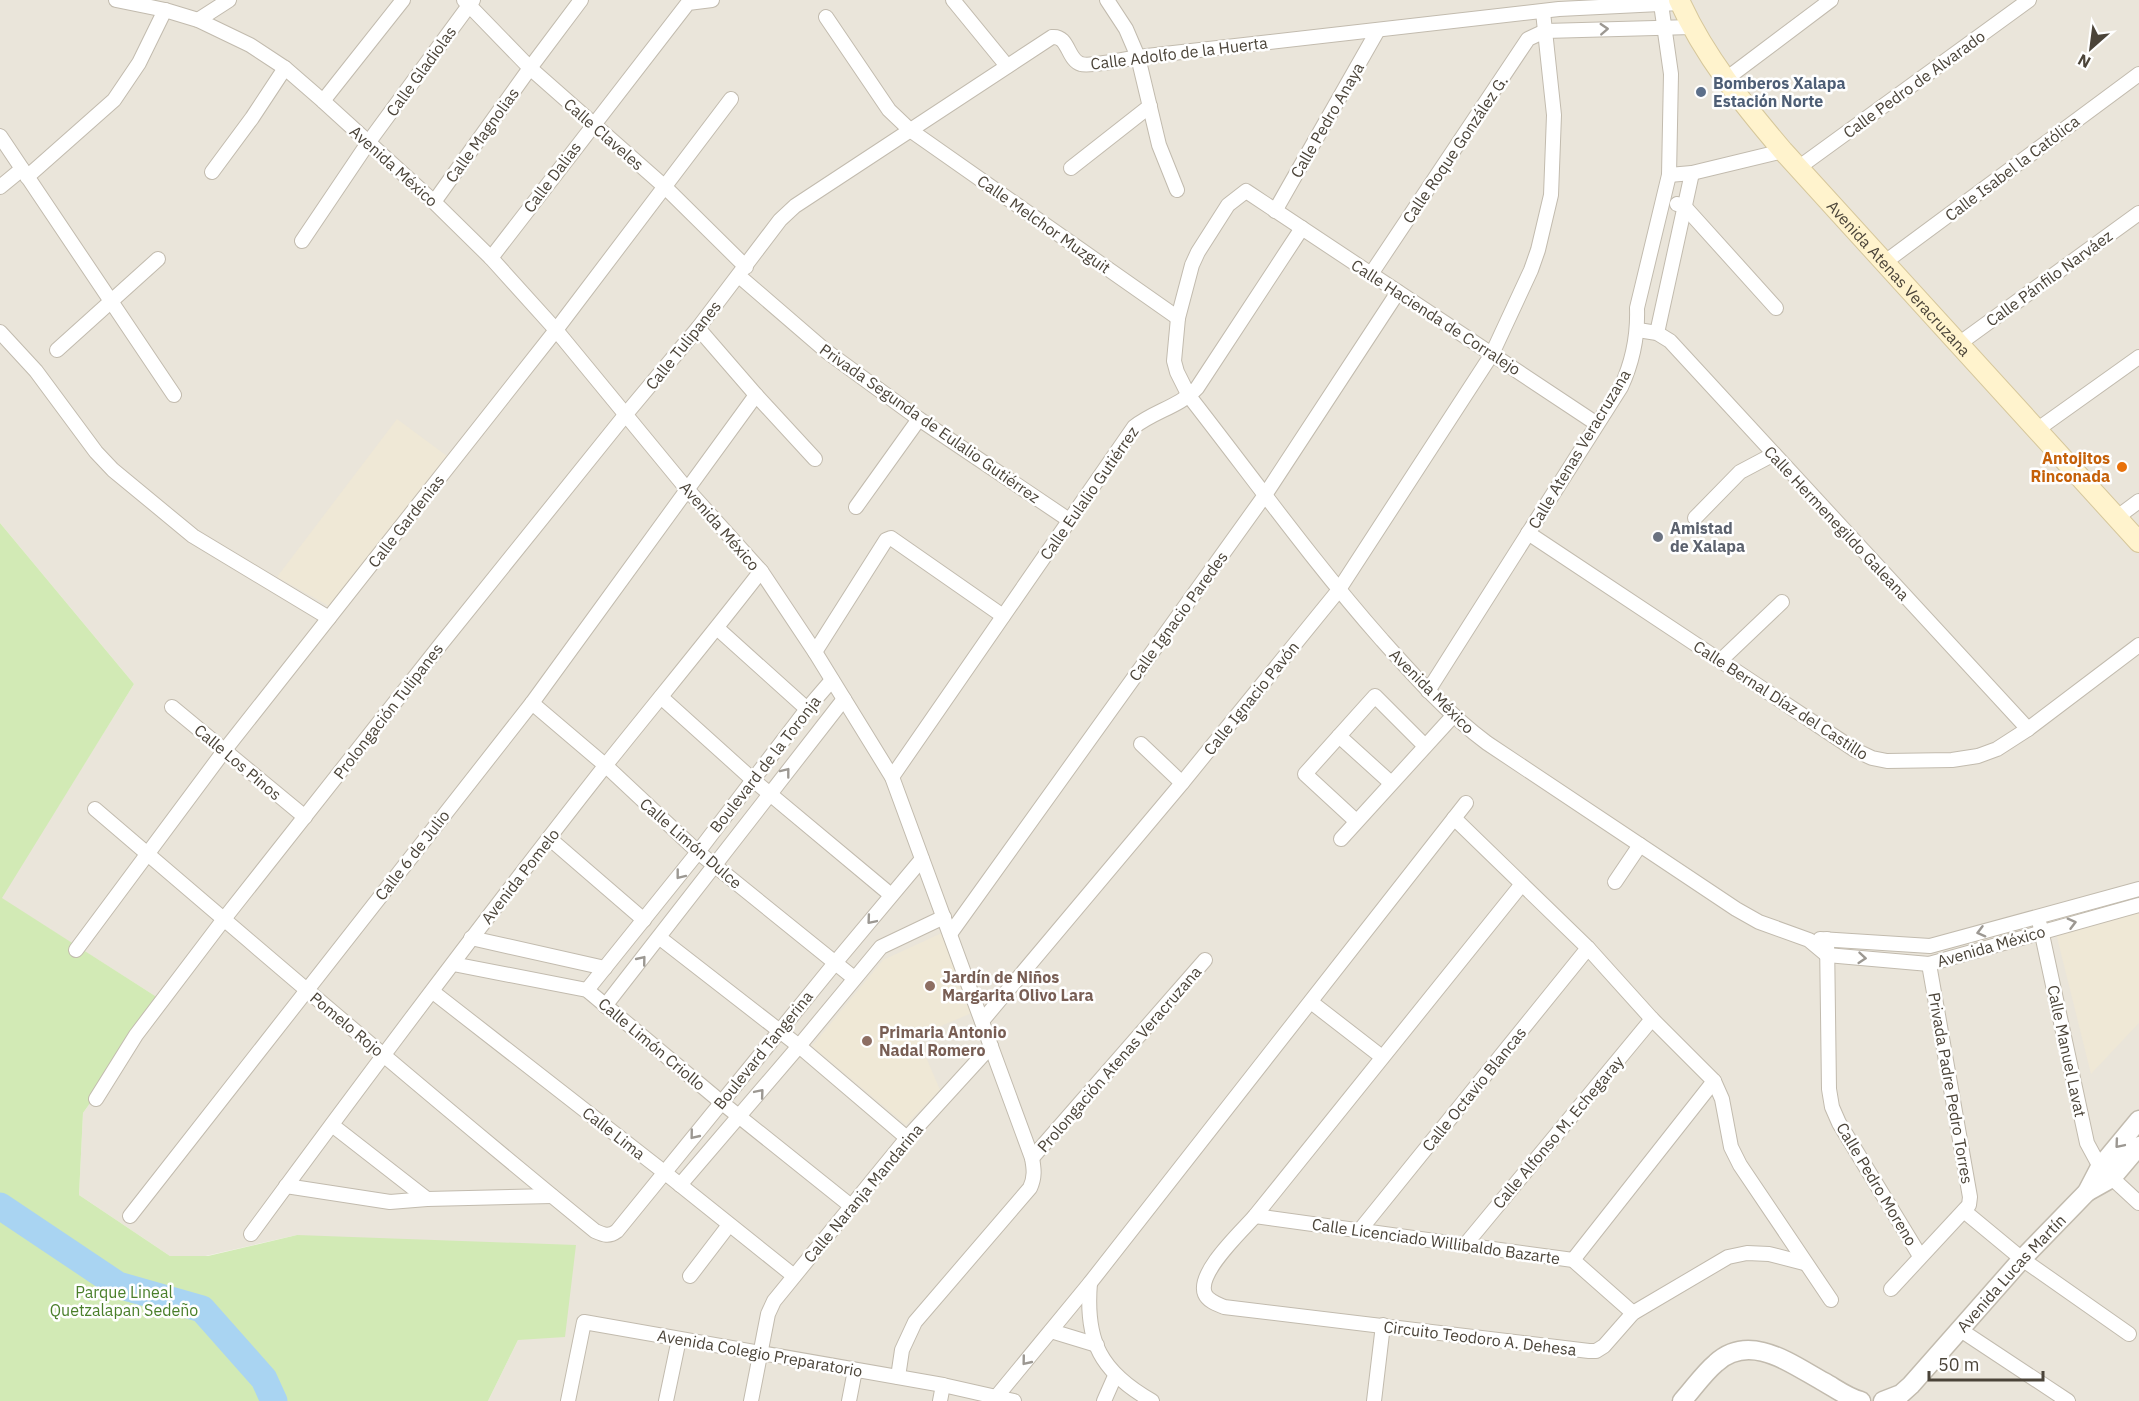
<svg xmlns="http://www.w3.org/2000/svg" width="2139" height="1401" font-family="'IBM Plex Sans',sans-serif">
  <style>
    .residential { fill: #eae5da }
    .education { fill: #efe8d6 }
    .green { fill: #d2eab5 }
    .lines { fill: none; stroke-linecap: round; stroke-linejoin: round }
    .river { stroke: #a9d4f2; stroke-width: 27 }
    .minor-casing { stroke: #c2bbae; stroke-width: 16 }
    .tertiary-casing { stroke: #c2bbae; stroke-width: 21 }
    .secondary-casing { stroke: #d6c79b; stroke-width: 22 }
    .minor { stroke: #fff; stroke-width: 14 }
    .tertiary { stroke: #fff; stroke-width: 18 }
    .secondary { stroke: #fff3cd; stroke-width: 20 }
    .oneway { stroke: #9c9892 }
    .service-dot { fill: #5c6f8a; stroke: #fff; stroke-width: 2 }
    .food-dot { fill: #e8710a; stroke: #fff; stroke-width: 2 }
    .worship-dot { fill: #6b7280; stroke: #fff; stroke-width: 2 }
    .education-dot { fill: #8d6e63; stroke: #fff; stroke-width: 2 }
    .labels { text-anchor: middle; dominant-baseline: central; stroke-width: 5; stroke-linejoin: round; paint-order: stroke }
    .street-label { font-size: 16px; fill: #4b4439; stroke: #fff }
    .service-label { font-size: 16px; font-weight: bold; fill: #4e5e75; stroke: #fff; text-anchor: start }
    .food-label { font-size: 16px; font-weight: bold; fill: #c56008; stroke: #fff; text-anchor: end }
    .worship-label { font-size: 16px; font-weight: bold; fill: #5b616d; stroke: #fff; text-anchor: start }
    .education-label { font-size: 16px; font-weight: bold; fill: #785e54; stroke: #fff; text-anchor: start }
    .park-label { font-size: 16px; fill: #4a7f2a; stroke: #fff }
  </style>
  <rect width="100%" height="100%" fill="#f6f3ec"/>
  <!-- residential -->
  <polygon class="residential" points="0,0 2139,0 2139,1401 488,1401 518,1340 297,1235 179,1262 79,1195 83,1113 163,1001 1,898 134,684 0,523"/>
  <!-- education -->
  <g class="education">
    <polygon points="397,419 447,456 329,606 277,577"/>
    <polygon points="2139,911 2139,1023 2091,1074 2056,933"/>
    <polygon points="944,932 974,1012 917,1036 940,1090 906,1125 812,1046 883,960"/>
  </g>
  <!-- green -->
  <polygon class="green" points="0,523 134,684 2,898 163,1001 83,1113 79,1195 170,1256 208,1256 297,1235 576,1245 565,1337 518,1340 488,1401 0,1401"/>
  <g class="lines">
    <!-- river -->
    <polyline class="river" points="0,1206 118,1285 202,1309 264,1379 274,1401"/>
    <!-- minor casing -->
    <g class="minor-casing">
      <g id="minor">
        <path d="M 116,0 L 165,10 L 198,20 L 250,45 L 285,68 L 323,101 L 434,202 L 491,258 L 556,330 L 686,488 L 761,571 L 815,652 L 892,777 L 1032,1158 C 1034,1169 1035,1177 1030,1188 L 915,1322 L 902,1350 L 898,1377"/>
        <polyline points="464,0 530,68 665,187 746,267"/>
        <polyline points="953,0 1007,66"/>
        <polyline points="1107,0 1126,29 1138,57 1159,145 1177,190"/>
        <polyline points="826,17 889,110 910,130 1178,318"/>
        <polyline points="198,20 229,0"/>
        <polyline points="1726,79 1831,0"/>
        <polyline points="323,101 403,0"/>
        <polyline points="0,136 174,395"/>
        <polyline points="1071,168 1150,106"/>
        <polyline points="1798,168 2029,0"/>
        <polyline points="212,172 252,118 285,68"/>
        <polyline points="1669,175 1692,173 1783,151"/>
        <polyline points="27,177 114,100 139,63 165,10"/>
        <polyline points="0,187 22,169"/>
        <polyline points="434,202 530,68 581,0"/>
        <polyline points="1677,204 1684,206 1776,308"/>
        <polyline points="1275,211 1378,30"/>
        <polyline points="302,241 368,143 473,0"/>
        <polyline points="491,258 688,3 712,0"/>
        <polyline points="1885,262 2139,74"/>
        <polyline points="1371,274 1528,39 1545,31 1692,27"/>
        <polyline points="739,276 826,351 919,419 1069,520"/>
        <polyline points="698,328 756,395 815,459"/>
        <polyline points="1638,330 1657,333 1670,341 2028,729"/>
        <polyline points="0,332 36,371 96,452 113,470 193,536 329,618"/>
        <polyline points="1657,333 1692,173"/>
        <polyline points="1960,343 2139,213"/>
        <polyline points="57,350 158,259"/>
        <path d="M 1597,424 L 1246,191 L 1228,205 L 1198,252 L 1192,265 L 1178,318 L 1174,361 L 1177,372 L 1189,396 C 1253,478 1314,563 1382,640 C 1415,677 1447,713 1487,743 L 1736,909 L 1759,922 L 1809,940 L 1827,955 L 1929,964 L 2139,905"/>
        <polyline points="2038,429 2139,357"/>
        <polyline points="856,507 919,419"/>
        <polyline points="1695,518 1740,472 1774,454"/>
        <polyline points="2116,518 2139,501"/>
        <polyline points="1528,533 1855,750 1872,758 1887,761 1952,760 1978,756 1997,749 2028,729 2139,645"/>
        <polyline points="717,628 807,709"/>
        <polyline points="815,652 886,540 891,538 1003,616"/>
        <polyline points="1720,661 1782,602"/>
        <path d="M 1428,691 L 1621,387 C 1633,361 1638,337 1637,308 L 1669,175 L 1671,74 L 1661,4"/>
        <polyline points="661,697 752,779 891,895"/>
        <polyline points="532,703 605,765 698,852 854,978"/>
        <polyline points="172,707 305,817"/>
        <polyline points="1339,736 1391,783"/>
        <polyline points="1141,744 1182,783"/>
        <path d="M 892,777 L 1134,427 C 1154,411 1179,407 1197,388 L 1302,228"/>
        <path d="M 95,809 C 261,951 426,1093 595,1231 C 604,1235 609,1237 617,1231 L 835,963 L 922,859"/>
        <polyline points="1454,818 1588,948 1652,1019 1714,1081 1722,1099 1731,1147 1740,1165 1831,1300"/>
        <polyline points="1356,821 1305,774 1375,696 1425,746"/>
        <polyline points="549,838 644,920"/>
        <polyline points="1341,839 1453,716"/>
        <polyline points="1615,882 1640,845"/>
        <path d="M 1522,884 L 1255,1216 C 1242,1231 1196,1273 1205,1294 C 1208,1301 1217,1304 1224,1307 L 1589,1351 L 1596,1351 L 1604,1346 L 1633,1313 L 1728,1257 L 1747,1253 L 1769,1254 L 1804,1263"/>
        <polyline points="2040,925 2087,1143 2100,1167 2139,1203"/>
        <polyline points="950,934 1265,495 1398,292"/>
        <polyline points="471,938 605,968"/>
        <polyline points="660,938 799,1046 907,1138"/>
        <polyline points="1820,939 1930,946 2139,889"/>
        <polyline points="1827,939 1829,1089 1832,1107 1839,1123 1920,1256"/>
        <polyline points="76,950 224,751 556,330 731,99"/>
        <polyline points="453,964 587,990 721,1102 851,1206"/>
        <polyline points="587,990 698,852 807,709 832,680"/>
        <polyline points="433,992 664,1172 794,1276"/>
        <polyline points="1311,1002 1382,1057"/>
        <polyline points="605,1006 844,699"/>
        <polyline points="982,1021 1182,783 1338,591 1492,354 1531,270 1538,250 1551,195 1554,115 1543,12"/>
        <path d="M 96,1099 L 136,1035 L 224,919 L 441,644 L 626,414 L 698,328 L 780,220 L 795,206 L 1052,37 C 1069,35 1067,60 1081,64 C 1090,67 1127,59 1138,57 L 1559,9 L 1680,3"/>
        <polyline points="332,1125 427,1199"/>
        <polyline points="1032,1158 1205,960"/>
        <polyline points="680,1185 799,1046 881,947 944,917"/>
        <polyline points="286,1186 390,1202 427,1199 552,1196"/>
        <polyline points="1964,1211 2022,1259 2129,1334"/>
        <polyline points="130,1216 532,703 756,395"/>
        <polyline points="1255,1216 1573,1260 1633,1313"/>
        <polyline points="1360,1230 1588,948"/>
        <path d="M 251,1234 C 367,1076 484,920 605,766 C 657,701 710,637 761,571"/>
        <polyline points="1465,1245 1652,1019"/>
        <polyline points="1573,1260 1714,1081"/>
        <polyline points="690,1276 729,1225"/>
        <path d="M 1090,1283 C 1085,1342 1101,1372 1152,1401"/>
        <polyline points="1891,1289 1969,1205 1970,1197 1929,964"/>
        <polyline points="1959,1329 2068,1401"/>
        <polyline points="1051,1331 1097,1345"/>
        <polyline points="997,1396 1090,1283 1466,803"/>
        <polyline points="568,1401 584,1322 943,1385 1014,1401"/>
        <polyline points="666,1401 679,1339"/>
        <polyline points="751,1401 768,1314 774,1301 907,1138 991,1046"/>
        <polyline points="849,1401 855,1370"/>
        <polyline points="940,1401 943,1385"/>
        <polyline points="1104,1401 1115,1376"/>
        <polyline points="1374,1401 1383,1325"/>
      </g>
    </g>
    <!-- tertiary casing -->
    <g class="tertiary-casing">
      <g id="tertiary">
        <polyline points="2087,1192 2112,1178 2139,1146"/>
        <path d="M 1682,1401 C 1693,1389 1703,1374 1716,1363 C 1750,1332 1791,1364 1824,1382 C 1835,1388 1848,1398 1861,1401"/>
        <path id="s1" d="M 1883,1401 L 1901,1394 L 1911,1385 L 2022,1259 L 2087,1192 L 2100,1167 L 2139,1120"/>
      </g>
    </g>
    <!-- secondary casing -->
    <g class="secondary-casing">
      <g id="secondary">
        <path id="s2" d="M 1679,0 C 1704,56 1744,105 1783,151 L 2139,542"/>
      </g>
    </g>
    <!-- minor -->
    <use href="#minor" class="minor"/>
    <!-- tertiary -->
    <use href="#tertiary" class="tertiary"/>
    <!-- secondary -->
    <use href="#secondary" class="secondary"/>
  </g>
  <!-- one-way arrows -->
  <defs><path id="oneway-chevron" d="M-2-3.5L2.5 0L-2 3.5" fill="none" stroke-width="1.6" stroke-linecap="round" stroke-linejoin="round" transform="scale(1.5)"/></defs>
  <g class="oneway">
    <use href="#oneway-chevron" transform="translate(1604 29) rotate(-3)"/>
    <use href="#oneway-chevron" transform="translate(786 772) rotate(-52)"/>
    <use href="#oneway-chevron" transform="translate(680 875) rotate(128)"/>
    <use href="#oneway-chevron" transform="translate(871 920) rotate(130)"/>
    <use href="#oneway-chevron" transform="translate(2072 923) rotate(-15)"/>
    <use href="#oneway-chevron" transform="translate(1981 932) rotate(165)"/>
    <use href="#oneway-chevron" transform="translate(1862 958) rotate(5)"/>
    <use href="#oneway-chevron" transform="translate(642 960) rotate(-51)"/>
    <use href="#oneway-chevron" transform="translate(760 1093) rotate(-50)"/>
    <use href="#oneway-chevron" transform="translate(694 1135) rotate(129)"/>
    <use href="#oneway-chevron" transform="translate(2119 1144) rotate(130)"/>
    <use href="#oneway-chevron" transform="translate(1026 1361) rotate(129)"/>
  </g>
  <!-- markers -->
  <circle class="service-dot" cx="1701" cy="92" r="6"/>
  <circle class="food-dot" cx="2122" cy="467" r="6"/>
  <circle class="worship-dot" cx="1658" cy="537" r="6"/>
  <g class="education-dot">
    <circle cx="930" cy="986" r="6"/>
    <circle cx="867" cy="1041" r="6"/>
  </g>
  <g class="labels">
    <!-- street labels -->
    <g class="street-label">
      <text transform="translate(1179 53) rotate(-7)">Calle Adolfo de la Huerta</text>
      <text transform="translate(421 71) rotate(-54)">Calle Gladiolas</text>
      <text transform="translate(1914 84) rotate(-36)">Calle Pedro de Alvarado</text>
      <text transform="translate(1327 120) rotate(-60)">Calle Pedro Anaya</text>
      <text transform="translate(604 134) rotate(41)">Calle Claveles</text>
      <text transform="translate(482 135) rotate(-54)">Calle Magnolias</text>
      <text transform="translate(1455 149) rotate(-56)">Calle Roque González G.</text>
      <text transform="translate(394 166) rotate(42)">Avenida México</text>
      <text transform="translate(2012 168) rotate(-37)">Calle Isabel la Católica</text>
      <text transform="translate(552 177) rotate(-53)">Calle Dalias</text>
      <text transform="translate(1044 224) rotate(35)">Calle Melchor Muzguit</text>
      <text stroke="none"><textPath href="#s2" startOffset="356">Avenida Atenas Veracruzana</textPath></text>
      <text transform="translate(2049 278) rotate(-36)">Calle Pánfilo Narváez</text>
      <text transform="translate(1436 317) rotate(33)">Calle Hacienda de Corralejo</text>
      <text transform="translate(683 345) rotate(-51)">Calle Tulipanes</text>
      <text transform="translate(930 423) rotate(35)">Privada Segunda de Eulalio Gutiérrez</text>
      <text transform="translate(1579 449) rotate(-59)">Calle Atenas Veracruzana</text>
      <text transform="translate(1089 493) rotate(-55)">Calle Eulalio Gutiérrez</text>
      <text transform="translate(406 521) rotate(-52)">Calle Gardenias</text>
      <text transform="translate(1837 523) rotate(47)">Calle Hermenegildo Galeana</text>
      <text transform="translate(720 526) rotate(49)">Avenida México</text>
      <text transform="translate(1178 616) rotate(-54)">Calle Ignacio Paredes</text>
      <text transform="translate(1432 691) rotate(45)">Avenida México</text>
      <text transform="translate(1251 698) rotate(-51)">Calle Ignacio Pavón</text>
      <text transform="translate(1781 700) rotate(33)">Calle Bernal Díaz del Castillo</text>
      <text transform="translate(388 711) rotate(-52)">Prolongación Tulipanes</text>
      <text transform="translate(238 762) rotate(40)">Calle Los Pinos</text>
      <text transform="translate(765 764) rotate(-52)">Boulevard de la Toronja</text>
      <text transform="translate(691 843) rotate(41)">Calle Limón Dulce</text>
      <text transform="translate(412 855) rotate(-52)">Calle 6 de Julio</text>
      <text transform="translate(520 876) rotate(-52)">Avenida Pomelo</text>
      <text transform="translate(1991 946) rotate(-16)">Avenida México</text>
      <text transform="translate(347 1024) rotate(40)">Pomelo Rojo</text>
      <text transform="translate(652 1044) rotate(40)">Calle Limón Criollo</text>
      <text transform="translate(763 1050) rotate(-51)">Boulevard Tangerina</text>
      <text transform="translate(2067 1051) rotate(78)">Calle Manuel Lavat</text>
      <text transform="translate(1119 1059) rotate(-49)">Prolongación Atenas Veracruzana</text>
      <text transform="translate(1951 1088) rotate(80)">Privada Padre Pedro Torres</text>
      <text transform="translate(1474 1089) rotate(-51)">Calle Octavio Blancas</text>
      <text transform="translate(1558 1132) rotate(-50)">Calle Alfonso M. Echegaray</text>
      <text transform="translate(614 1133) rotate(38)">Calle Lima</text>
      <text transform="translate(1877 1184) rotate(59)">Calle Pedro Moreno</text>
      <text transform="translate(863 1193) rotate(-50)">Calle Naranja Mandarina</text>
      <text transform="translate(1436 1241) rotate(8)">Calle Licenciado Willibaldo Bazarte</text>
      <text stroke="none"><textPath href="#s1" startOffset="183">Avenida Lucas Martín</textPath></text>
      <text transform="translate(1480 1338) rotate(7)">Circuito Teodoro A. Dehesa</text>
      <text transform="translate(760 1353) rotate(10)">Avenida Colegio Preparatorio</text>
    </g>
    <!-- service labels -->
    <g class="service-label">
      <text x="1713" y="83">Bomberos Xalapa<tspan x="1713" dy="18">Estación Norte</tspan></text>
    </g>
    <!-- food labels -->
    <g class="food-label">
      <text x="2110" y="458">Antojitos<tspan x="2110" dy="18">Rinconada</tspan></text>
    </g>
    <!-- worship labels -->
    <g class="worship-label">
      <text x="1670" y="528">Amistad<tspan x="1670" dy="18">de Xalapa</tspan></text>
    </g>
    <!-- education labels -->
    <g class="education-label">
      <text x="942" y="977">Jardín de Niños<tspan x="942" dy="18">Margarita Olivo Lara</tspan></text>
      <text x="879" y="1032">Primaria Antonio<tspan x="879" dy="18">Nadal Romero</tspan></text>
    </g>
    <!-- park labels -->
    <g class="park-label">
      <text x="124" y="1292">Parque Lineal<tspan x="124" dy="18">Quetzalapan Sedeño</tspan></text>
    </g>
  </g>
  <!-- north arrow -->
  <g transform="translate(2091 48) rotate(208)" stroke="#ffffff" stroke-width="4.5" paint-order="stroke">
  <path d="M0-4.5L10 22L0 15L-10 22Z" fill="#4b4439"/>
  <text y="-9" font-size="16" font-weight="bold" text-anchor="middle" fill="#4b4439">N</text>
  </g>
  <!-- scale -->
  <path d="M1929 1371v9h114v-9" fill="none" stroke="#4b4439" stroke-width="3"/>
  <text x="1938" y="1371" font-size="18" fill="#4b4439" stroke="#ffffff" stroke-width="4.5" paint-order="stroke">50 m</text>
</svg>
